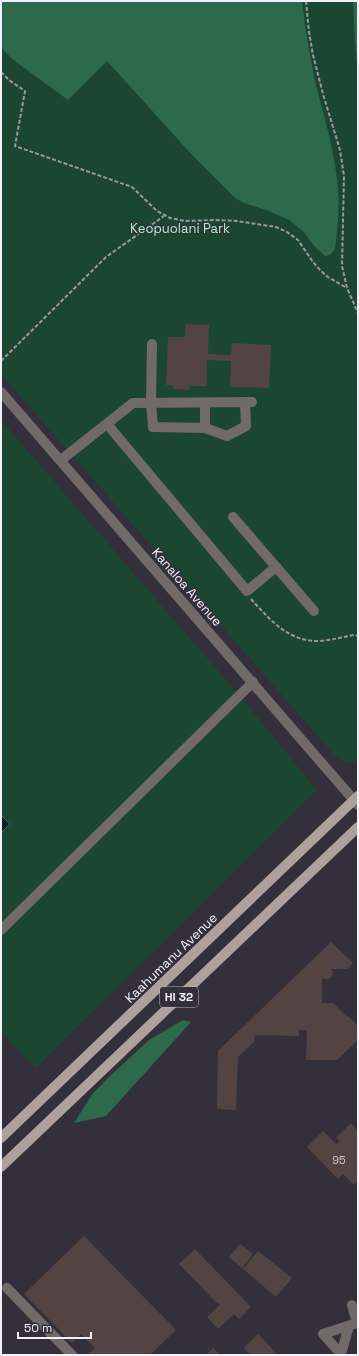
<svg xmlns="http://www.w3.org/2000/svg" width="359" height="1356" font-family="'Space Grotesk',sans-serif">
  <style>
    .green { fill: #1b4732 }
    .forest { fill: #2d694b }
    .water { fill: #082227; stroke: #4e6066 }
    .building { fill: #524442 }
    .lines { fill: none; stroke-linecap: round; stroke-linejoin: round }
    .path { stroke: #9a97a0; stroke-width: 2; stroke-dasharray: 4 2; stroke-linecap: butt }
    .minor { stroke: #716a68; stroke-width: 10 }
    .major { stroke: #aea19d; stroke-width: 10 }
    .labels { text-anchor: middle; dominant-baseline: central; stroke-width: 3; stroke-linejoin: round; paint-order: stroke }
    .number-label { font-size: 11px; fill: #cbc6ca }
    .shield { fill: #34303b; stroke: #bab7bf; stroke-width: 1 }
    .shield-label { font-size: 12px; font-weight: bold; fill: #f3f1f8 }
    .park-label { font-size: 13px; fill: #9ef8c7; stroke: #34303b }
    .street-label { font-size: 13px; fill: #f3f1f8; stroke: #34303b }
  </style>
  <rect width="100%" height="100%" fill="#34303b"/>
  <!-- green -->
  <g class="green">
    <polygon points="1,1 358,1 358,760 353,763 338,759 1,374"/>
    <polygon points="1,420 239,695 317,790 36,1068 1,1032"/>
  </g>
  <!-- forest -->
  <g class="forest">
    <path d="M 1,1 L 302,1 C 305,29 310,57 316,85 C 325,120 336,155 338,192 C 340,211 337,230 335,249 L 330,255 L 325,256 L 315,247 L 303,231 L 289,220 L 266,210 L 244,203 L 235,198 L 193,156 L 107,61 L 68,100 L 12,59 L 1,47 Z"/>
    <polygon points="353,1 358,1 358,77 355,41"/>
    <polygon points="183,1020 191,1022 106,1116 74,1123 93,1093 109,1077 149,1040"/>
  </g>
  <!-- water -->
  <polygon class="water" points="1,815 10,824 1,833"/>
  <!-- building -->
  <g class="building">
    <polygon points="186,324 209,325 208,354 231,355 232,343 271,345 269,388 230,387 231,361 207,360 207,386 190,386 189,390 173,389 173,385 166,385 168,337 185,337"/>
    <polygon points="331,942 353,963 347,969 331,969 333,973 331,978 326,979 322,978 322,1003 333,1003 347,1017 348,1016 358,1026 358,1040 337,1060 306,1060 307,1030 299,1030 299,1036 255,1035 254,1042 238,1057 236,1110 217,1109 218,1051"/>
    <polygon points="351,1123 358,1131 358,1181 354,1185 343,1174 338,1179 307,1147 323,1131 336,1144 340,1141 336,1138"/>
    <polygon points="84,1236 176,1330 150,1355 87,1355 95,1348 81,1334 72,1343 24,1294"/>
    <polygon points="240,1244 253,1254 242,1268 229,1257"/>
    <polygon points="195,1249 251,1307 239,1319 234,1314 218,1329 207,1317 220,1305 218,1302 217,1303 179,1264"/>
    <polygon points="258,1251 292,1278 276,1297 243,1269"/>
    <polygon points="258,1334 276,1353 277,1355 251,1355 244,1348"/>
    <polygon points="213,1348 220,1355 206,1355"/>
  </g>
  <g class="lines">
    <!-- path -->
    <g class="path">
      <polyline points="306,1 309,32 313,55 323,94 340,150 344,176 342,266 347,288 358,313"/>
      <polyline points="1,72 9,80 25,91 15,146 132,187 157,211 170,218 185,221 215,220 237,221 276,227 287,232 298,240 313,262 321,271 328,277 347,288"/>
      <polyline points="1,361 106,257 164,216"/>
      <path d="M 251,599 C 271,621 289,642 320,641 C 332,640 343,637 354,635 L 358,636"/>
    </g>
    <!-- minor -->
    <g class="minor">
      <polyline points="152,344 151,403 153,427 205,428 205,403"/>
      <polyline points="1,392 358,805"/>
      <polyline points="107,424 247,591 276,567"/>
      <polyline points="205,428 227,436 246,426 245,402"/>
      <polyline points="61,460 133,403 252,402"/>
      <polyline points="233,517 314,611"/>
      <polyline points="1,930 253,682"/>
      <polyline points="7,1288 72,1355"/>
      <polyline points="349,1326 341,1354 323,1334 357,1323 352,1305"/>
    </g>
    <!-- major -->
    <g class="major">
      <polyline points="1,1138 358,796"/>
      <polyline points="1,1167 358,827"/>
    </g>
  </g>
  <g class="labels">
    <!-- number labels -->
    <g class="number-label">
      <text x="339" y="1160">95</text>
    </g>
    <!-- shield labels -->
    <rect class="shield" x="160" y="987" width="38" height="20" rx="3"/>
    <g class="shield-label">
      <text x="179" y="997">HI 32</text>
    </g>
    <!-- park labels -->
    <g class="park-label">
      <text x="180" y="228">Keopuolani Park</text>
    </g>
    <!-- street labels -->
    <g class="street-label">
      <text transform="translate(187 587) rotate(49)">Kanaloa Avenue</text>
      <text transform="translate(171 958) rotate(-44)">Kaahumanu Avenue</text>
    </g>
  </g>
  <!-- border -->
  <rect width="359" height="1356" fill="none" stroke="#f3f1f8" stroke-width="4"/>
  <!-- scale -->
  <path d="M18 1332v6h73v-6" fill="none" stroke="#f3f1f8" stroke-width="2"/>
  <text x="24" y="1332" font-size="12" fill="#f3f1f8" stroke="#34303b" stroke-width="3" paint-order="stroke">50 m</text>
</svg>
